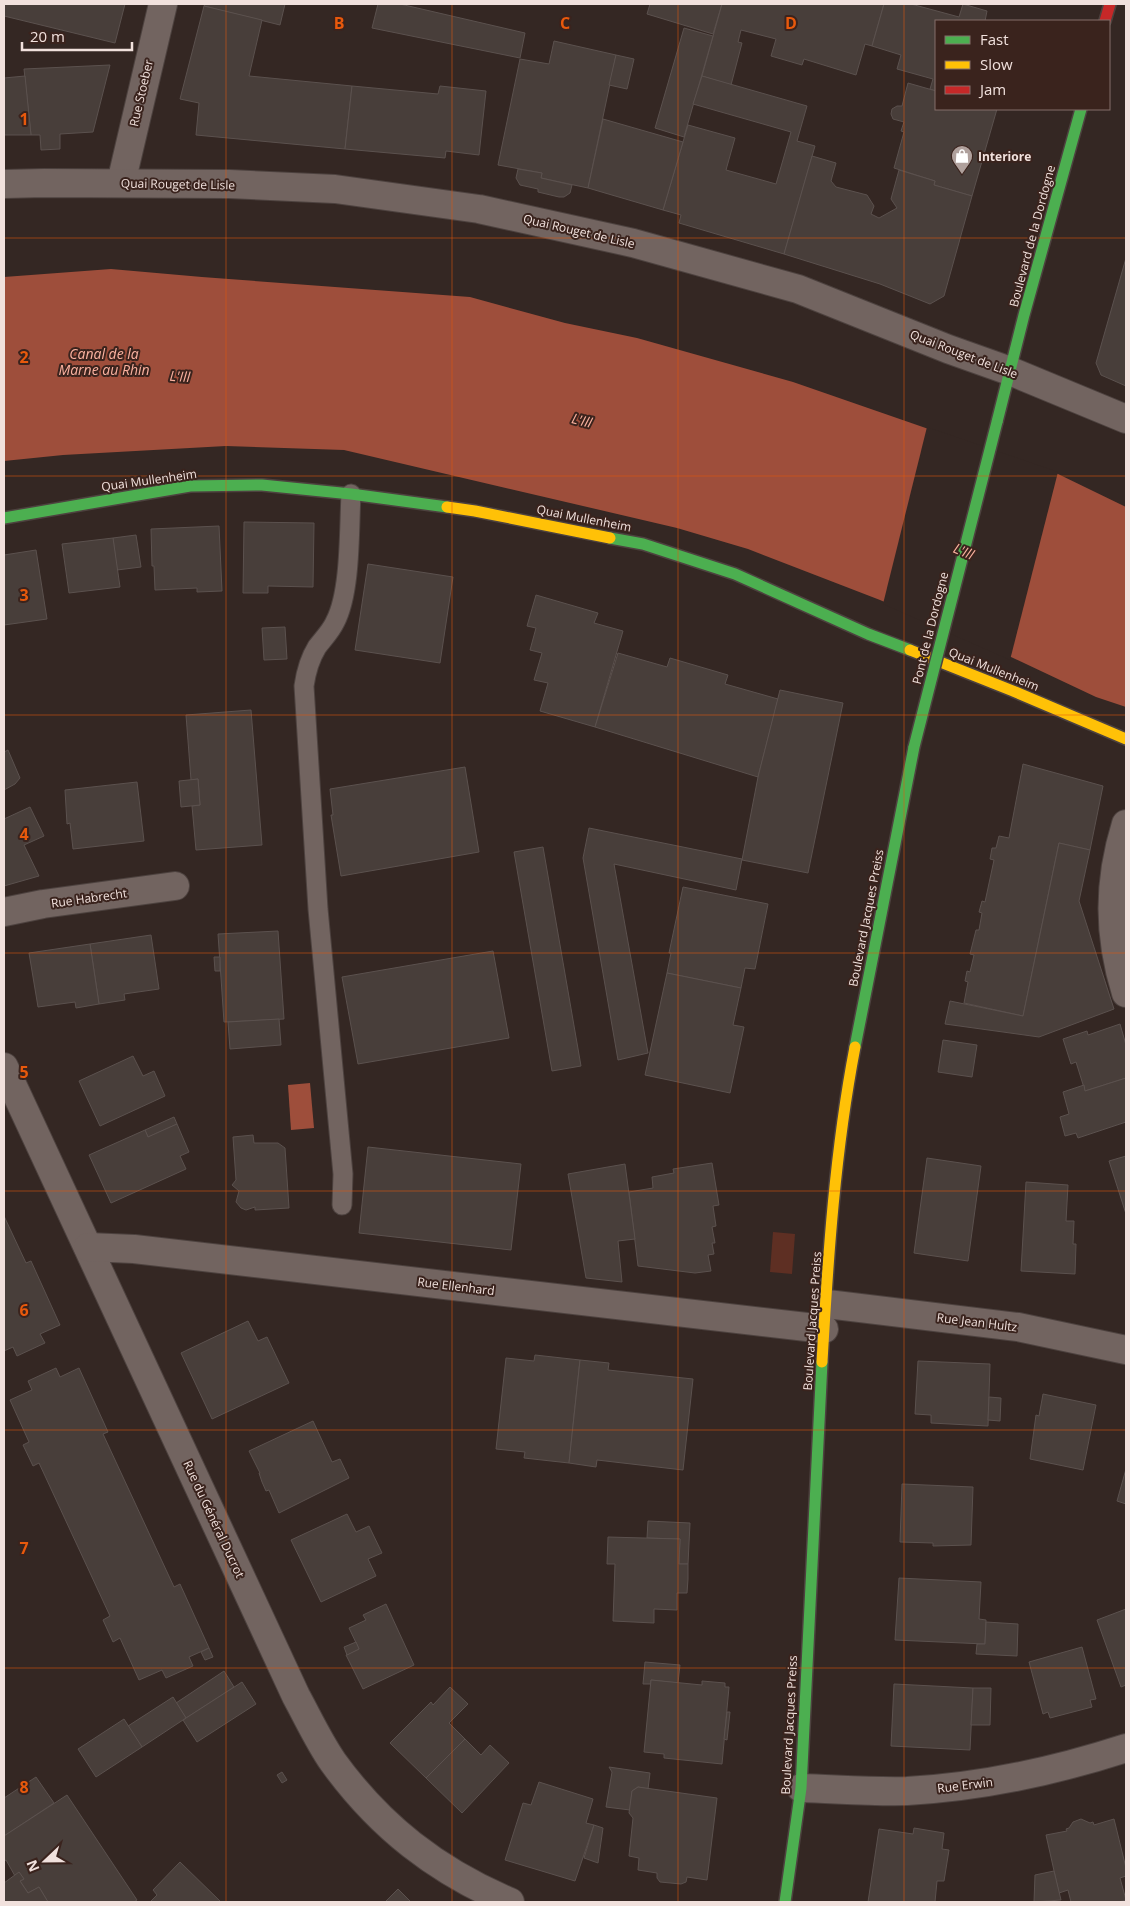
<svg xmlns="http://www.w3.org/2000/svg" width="1130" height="1906" font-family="'Open Sans',sans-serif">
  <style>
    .green { fill: #5e2f23 }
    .water { fill: #9e4e3b }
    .pier { fill: #342723 }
    .building { fill: #483e3a; stroke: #5b514e }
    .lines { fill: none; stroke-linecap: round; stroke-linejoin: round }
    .lane-casing { stroke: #4d423f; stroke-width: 21 }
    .street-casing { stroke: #4d423f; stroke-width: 30 }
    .fast-casing { stroke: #4d423f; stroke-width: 14 }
    .slow-casing { stroke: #4d423f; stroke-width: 14 }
    .jam-casing { stroke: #4d423f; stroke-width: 14 }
    .lane { stroke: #726460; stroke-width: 19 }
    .street { stroke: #726460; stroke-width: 28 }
    .fast { stroke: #4caf50; stroke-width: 11 }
    .slow { stroke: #ffc107; stroke-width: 11 }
    .jam { stroke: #c62828; stroke-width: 11 }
    .fast-bridge-casing { stroke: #4d423f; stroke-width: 14; stroke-linecap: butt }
    .fast-bridge { stroke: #4caf50; stroke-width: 11 }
    .grid { fill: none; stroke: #e8590c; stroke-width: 1; stroke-opacity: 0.55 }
    .labels { text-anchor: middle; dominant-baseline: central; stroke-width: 4; stroke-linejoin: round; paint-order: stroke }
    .street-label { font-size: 12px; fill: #f1e1dd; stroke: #3a231d }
    .poi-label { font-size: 12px; font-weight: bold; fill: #f1e1dd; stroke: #3a231d; text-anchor: start }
    .water-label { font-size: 14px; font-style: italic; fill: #fbb2a0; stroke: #3a231d }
    .grid-label { font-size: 16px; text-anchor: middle; font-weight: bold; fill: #e8590c; stroke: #3a231d; stroke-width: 4; stroke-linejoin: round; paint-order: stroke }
  </style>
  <rect width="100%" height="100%" fill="#342723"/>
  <!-- green -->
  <polygon class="green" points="773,1232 795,1234 792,1274 770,1272"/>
  <!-- water -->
  <g class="water">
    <polygon points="111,269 202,277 470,297 565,323 637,338 793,382 1058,474 1126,507 1126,707 1096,697 1011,657 880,600 748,549 677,528 344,450 226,446 63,455 4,461 4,277"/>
    <polygon points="310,1083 314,1128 291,1130 288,1085"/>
  </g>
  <!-- pier -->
  <polygon class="pier" points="927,427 1058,472 1010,660 883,604"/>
  <!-- building -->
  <g class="building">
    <polygon points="4,4 125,4 115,43 4,16"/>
    <polygon points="205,4 285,4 280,25 204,6"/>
    <polygon points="378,4 400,4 525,33 520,58 372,28"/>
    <polygon points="650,4 722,4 713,34 647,14"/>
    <polygon points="722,4 884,4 872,46 865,44 856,75 804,59 802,65 771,56 776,39 741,30 738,42 742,43 731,85 702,76"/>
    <polygon points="884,4 911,4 959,17 963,4 987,11 985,21 936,21 936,91 930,89 933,79 897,69 901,55 872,46"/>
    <polygon points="204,6 262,20 249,76 352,86 345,149 196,135 199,103 180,99"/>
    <polygon points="684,28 713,36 684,137 655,128"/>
    <polygon points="554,41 616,55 588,188 541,178 542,173 498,165 520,59 549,64"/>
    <polygon points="616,55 634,59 627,89 609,85"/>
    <polygon points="110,65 93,132 60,134 60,149 41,150 40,135 31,135 24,69"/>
    <polygon points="25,76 31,135 4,135 4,78"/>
    <polygon points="702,76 807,106 797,141 815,146 784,254 679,223 681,215 663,210 688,125 735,138 726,170 776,184 791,132 693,104"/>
    <polygon points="908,83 936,91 936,109 997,109 972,196 934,185 935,181 894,168 904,132 901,131 904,122 893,119 891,114 892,109 897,106 902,106"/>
    <polygon points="352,86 438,94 440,86 486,91 479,155 446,151 445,158 345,149"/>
    <polygon points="603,119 683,142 663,210 588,188"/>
    <polygon points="812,156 836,163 831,181 836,187 867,195 874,206 871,214 879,218 897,208 891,199 899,170 935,181 934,185 972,196 944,296 930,304 880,284 784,254"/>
    <polygon points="518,169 542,173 541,178 572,185 570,193 564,197 559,197 538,192 538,189 520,185 516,178"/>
    <polygon points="1126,258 1126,386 1101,375 1096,363"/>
    <polygon points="244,522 314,523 313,587 268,586 268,593 243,593"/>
    <polygon points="219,526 222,591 197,592 197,588 155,590 154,566 152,566 151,529"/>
    <polygon points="136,535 141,567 117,570 113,538"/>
    <polygon points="113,538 120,587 69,593 62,544"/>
    <polygon points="36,550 47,619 4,625 4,555"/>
    <polygon points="368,564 453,577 440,663 355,650"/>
    <polygon points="536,595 598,613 594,623 623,631 595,727 540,711 548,683 534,680 542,653 530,650 536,628 527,626"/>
    <polygon points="285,627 287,659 264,660 262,628"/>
    <polygon points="618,653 667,667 670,658 728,675 725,684 778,699 758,777 595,727"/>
    <polygon points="780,690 843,703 808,873 742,860 758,777"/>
    <polygon points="251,710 262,845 196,850 192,806 200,805 198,779 191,780 186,715"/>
    <polygon points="8,750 20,778 15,784 4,790 4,752"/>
    <polygon points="1023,764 1103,786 1090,850 1059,843 1023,1016 964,1003 968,982 965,981 967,971 970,972 974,955 970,954 976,930 979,930 982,913 979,912 982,901 985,902 994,860 990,859 992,848 996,848 999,836 1009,838"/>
    <polygon points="465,767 479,852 341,876 331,815 333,815 330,789"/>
    <polygon points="198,779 200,805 181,807 179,781"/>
    <polygon points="137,782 144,841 73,849 70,823 67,824 65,790"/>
    <polygon points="30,807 44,836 24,845 39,876 4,886 4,819"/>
    <polygon points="589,828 742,859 736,890 614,864 648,1053 618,1060 583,858"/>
    <polygon points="1059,843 1090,850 1079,901 1114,1009 1039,1037 945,1024 950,1001 1023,1016"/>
    <polygon points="543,847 581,1066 552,1071 514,852"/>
    <polygon points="683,887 768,904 755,969 745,968 741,988 667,973 671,953 669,953"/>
    <polygon points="278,931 284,1019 224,1022 218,934"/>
    <polygon points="151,935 159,989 124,994 125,1000 99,1004 90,944"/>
    <polygon points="90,944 99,1004 76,1008 75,1002 38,1007 29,953"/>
    <polygon points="493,951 509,1038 358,1064 342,977"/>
    <polygon points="214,957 220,957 220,971 215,971"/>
    <polygon points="667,973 741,988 733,1025 744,1027 730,1093 645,1075"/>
    <polygon points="279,1019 281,1045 230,1049 228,1022"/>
    <polygon points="1120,1024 1126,1045 1126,1078 1085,1091 1076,1062 1071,1064 1063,1039 1087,1031 1088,1035"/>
    <polygon points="943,1040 977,1045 972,1077 938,1072"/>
    <polygon points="133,1056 143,1076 154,1071 165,1096 100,1126 79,1081"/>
    <polygon points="1126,1078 1126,1122 1078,1138 1076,1133 1065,1136 1060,1117 1069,1114 1063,1092 1084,1085 1085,1091"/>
    <polygon points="174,1117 177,1124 148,1137 145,1130"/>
    <polygon points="177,1124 189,1152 180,1156 186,1169 111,1203 89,1155 145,1130 148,1137"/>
    <polygon points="253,1135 254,1143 278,1143 285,1148 289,1208 255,1210 255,1207 246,1210 241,1208 236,1202 239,1191 232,1185 236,1180 233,1137"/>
    <polygon points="368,1147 521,1164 511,1250 359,1233"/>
    <polygon points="1126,1156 1126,1214 1109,1161"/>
    <polygon points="927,1158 981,1166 968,1261 914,1253"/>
    <polygon points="712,1163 719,1205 713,1206 716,1226 712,1227 715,1243 712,1243 714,1254 708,1255 711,1271 695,1273 638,1266 629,1192 653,1188 652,1177 674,1173 673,1169"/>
    <polygon points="625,1164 635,1239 618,1241 622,1282 586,1278 568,1174"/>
    <polygon points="1026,1182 1068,1185 1066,1221 1074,1221 1073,1244 1076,1244 1075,1274 1021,1271"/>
    <polygon points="4,1216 26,1263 31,1261 60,1325 40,1334 45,1343 17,1356 13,1347 4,1351"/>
    <polygon points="248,1321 258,1341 267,1337 289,1383 212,1419 181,1353"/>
    <polygon points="535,1355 580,1360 569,1463 524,1458 525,1452 496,1449 506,1358 534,1361"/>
    <polygon points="580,1360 609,1363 608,1370 693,1379 683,1470 597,1460 596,1467 569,1463"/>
    <polygon points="918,1361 990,1364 988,1426 931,1423 931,1415 915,1414"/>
    <polygon points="56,1368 60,1377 79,1368 108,1432 103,1434 174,1587 180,1584 209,1648 189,1657 193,1666 166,1678 162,1670 139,1680 120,1638 113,1642 103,1620 110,1616 39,1463 33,1466 23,1445 29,1442 10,1400 32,1390 28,1381"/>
    <polygon points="1043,1394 1096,1405 1083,1470 1030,1459 1036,1415 1039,1416"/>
    <polygon points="989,1397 1001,1398 1000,1421 988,1420"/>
    <polygon points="313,1421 332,1462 340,1459 349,1478 279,1513 269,1490 266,1491 262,1482 259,1473 260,1473 249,1451"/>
    <polygon points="1126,1469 1126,1504 1117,1501"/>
    <polygon points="902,1484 973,1487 971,1545 933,1546 933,1543 900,1542"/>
    <polygon points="347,1514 356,1532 369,1526 382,1553 368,1559 376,1576 321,1602 291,1540"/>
    <polygon points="648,1521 690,1523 688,1564 679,1564 680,1539 647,1538"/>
    <polygon points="608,1537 680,1539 679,1564 688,1564 688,1579 687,1593 677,1593 677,1610 654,1609 654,1623 613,1621 615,1564 607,1564"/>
    <polygon points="899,1578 981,1582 979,1619 986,1620 985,1644 895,1640"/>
    <polygon points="386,1604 414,1665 363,1689 346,1655 359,1649 349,1628 366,1620 363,1615"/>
    <polygon points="1126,1609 1126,1685 1121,1687 1097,1620"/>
    <polygon points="986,1622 1018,1624 1017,1656 976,1654 977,1644 985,1644"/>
    <polygon points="356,1642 359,1649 347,1655 344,1647"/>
    <polygon points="1082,1647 1096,1699 1090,1700 1092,1707 1050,1718 1048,1712 1043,1714 1029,1662"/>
    <polygon points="209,1648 213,1657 205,1660 201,1652"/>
    <polygon points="645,1662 680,1665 678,1683 651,1680 651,1684 643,1684"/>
    <polygon points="224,1671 234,1687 186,1718 176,1703"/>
    <polygon points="651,1680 702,1685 702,1681 725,1683 725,1687 729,1687 722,1764 664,1758 664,1754 644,1752"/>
    <polygon points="242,1682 256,1704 197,1742 183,1720"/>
    <polygon points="894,1684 973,1688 970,1750 891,1746"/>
    <polygon points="450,1687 468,1704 449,1723 465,1739 426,1778 390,1743 431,1702 433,1705"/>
    <polygon points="973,1688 991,1688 990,1725 971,1725"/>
    <polygon points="173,1697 186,1718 142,1747 128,1726"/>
    <polygon points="727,1712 730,1712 727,1740 724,1739"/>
    <polygon points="124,1719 142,1747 96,1777 78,1749"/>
    <polygon points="465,1739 481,1755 490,1745 509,1763 462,1813 426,1778"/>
    <polygon points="609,1767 650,1773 648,1789 638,1787 632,1791 630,1810 606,1807 612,1772"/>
    <polygon points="282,1772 287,1780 282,1783 277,1775"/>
    <polygon points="36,1777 54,1803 4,1836 4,1798"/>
    <polygon points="539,1782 593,1799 586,1823 594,1825 575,1881 505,1860 523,1803 531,1805"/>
    <polygon points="638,1787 717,1798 707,1880 687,1877 686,1882 681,1884 660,1882 657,1878 657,1873 638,1870 639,1858 629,1856 633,1818 629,1813 632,1791"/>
    <polygon points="67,1795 137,1900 134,1902 48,1902 39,1887 28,1893 20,1881 24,1879 19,1872 15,1876 6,1860 4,1861 4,1836"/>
    <polygon points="1081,1819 1090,1823 1093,1822 1094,1825 1114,1819 1126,1868 1126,1876 1120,1878 1126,1900 1119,1902 1071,1902 1068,1890 1059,1893 1046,1835 1067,1831 1066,1829 1069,1828 1073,1822"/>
    <polygon points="594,1825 603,1828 598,1863 584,1858"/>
    <polygon points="914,1828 944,1833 942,1849 949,1850 944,1881 937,1881 935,1902 868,1902 879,1829 913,1834"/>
    <polygon points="180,1862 221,1902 150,1902 157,1895 153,1890"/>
    <polygon points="1054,1871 1061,1900 1034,1902 1035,1875"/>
    <polygon points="19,1872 24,1879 20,1881 28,1893 39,1887 48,1902 4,1902 4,1883"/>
    <polygon points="398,1889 411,1902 385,1902"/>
  </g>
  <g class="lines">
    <!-- lane casing -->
    <g class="lane-casing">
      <path id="lane" d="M 342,1205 L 343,1174 L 318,909 L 304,686 C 306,672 309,660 317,647 C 323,639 331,631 335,622 C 351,592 349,529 351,494"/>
    </g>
    <!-- street casing -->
    <g class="street-casing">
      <g id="street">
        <polyline points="121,183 163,4"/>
        <polyline points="4,184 44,183 229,184 335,189 479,209 633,243 798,289 948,349 1010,371 1126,419"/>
        <path d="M 1126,824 C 1108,882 1108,935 1126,993"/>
        <polyline points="4,912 43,904 175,886"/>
        <path d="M 4,1067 L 296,1696 C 308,1718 319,1742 333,1762 C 380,1827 437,1871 510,1902"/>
        <polyline points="88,1247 134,1249 824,1329"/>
        <polyline points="827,1304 1018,1327 1126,1350"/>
        <path d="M 801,1788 C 836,1789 871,1792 907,1791 C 982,1787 1055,1771 1126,1748"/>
      </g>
    </g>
    <!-- fast casing -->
    <g class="fast-casing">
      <g id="fast">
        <polyline points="997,422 1024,315 1081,109"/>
        <polyline points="4,518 190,486 262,485 351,494 447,507"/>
        <polyline points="610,538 643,544 735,574 868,634 910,650"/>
        <polyline points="855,1047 914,747"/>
        <polyline points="785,1902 801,1788 822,1362"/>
      </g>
    </g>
    <!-- slow casing -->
    <g class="slow-casing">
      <g id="slow">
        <polyline points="447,507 475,511 610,538"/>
        <polyline points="910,650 1013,691 1126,739"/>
        <path d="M 822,1362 C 828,1256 835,1151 855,1047"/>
      </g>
    </g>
    <!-- jam casing -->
    <g class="jam-casing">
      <polyline id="jam" points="1105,21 1110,4"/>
    </g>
    <!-- lane -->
    <use href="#lane" class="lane"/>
    <!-- street -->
    <use href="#street" class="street"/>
    <!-- fast -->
    <use href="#fast" class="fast"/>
    <!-- slow -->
    <use href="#slow" class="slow"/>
    <!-- jam -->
    <use href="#jam" class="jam"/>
    <!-- fast-bridge casing -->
    <g class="fast-bridge-casing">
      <polyline id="fast-bridge" points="914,747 997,422"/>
    </g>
    <!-- fast-bridge -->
    <use href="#fast-bridge" class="fast-bridge"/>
  </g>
  <!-- grid -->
  <path class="grid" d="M 226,4 L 226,1902M 452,4 L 452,1902M 678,4 L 678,1902M 904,4 L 904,1902M 4,238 L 1126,238M 4,476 L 1126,476M 4,715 L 1126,715M 4,953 L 1126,953M 4,1191 L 1126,1191M 4,1430 L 1126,1430M 4,1668 L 1126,1668"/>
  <!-- icons -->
  <defs>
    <g id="shop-pin" transform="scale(1.125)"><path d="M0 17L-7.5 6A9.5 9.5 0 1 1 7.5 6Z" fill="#afa09c" stroke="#3a231d"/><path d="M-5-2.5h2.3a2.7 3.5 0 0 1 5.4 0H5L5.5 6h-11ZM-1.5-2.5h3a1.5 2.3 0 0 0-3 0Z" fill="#fff"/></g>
  </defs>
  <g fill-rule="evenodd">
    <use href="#shop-pin" x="962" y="156"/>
  </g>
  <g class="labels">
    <!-- street labels -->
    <g class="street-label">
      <text transform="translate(141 93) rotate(-77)">Rue Stoeber</text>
      <text transform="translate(178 184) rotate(1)">Quai Rouget de Lisle</text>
      <text transform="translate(579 231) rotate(13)">Quai Rouget de Lisle</text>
      <text transform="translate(1032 236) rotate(-75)">Boulevard de la Dordogne</text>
      <text transform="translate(964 354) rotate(21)">Quai Rouget de Lisle</text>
      <text transform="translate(149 480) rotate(-8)">Quai Mullenheim</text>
      <text transform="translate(584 518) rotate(11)">Quai Mullenheim</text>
      <text transform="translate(930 628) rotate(-76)">Pont de la Dordogne</text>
      <text transform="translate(994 669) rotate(22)">Quai Mullenheim</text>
      <text transform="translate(89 898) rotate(-8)">Rue Habrecht</text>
      <text transform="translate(866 918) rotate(-79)">Boulevard Jacques Preiss</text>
      <text transform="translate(456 1286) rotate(7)">Rue Ellenhard</text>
      <text transform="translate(812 1321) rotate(-86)">Boulevard Jacques Preiss</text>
      <text transform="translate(977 1322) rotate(7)">Rue Jean Hultz</text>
      <text transform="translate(214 1519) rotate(65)">Rue du Général Ducrot</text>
      <text transform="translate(789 1725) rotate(-87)">Boulevard Jacques Preiss</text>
      <text transform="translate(965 1785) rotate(-7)">Rue Erwin</text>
    </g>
    <!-- poi labels -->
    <g class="poi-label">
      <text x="978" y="156">Interiore</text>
    </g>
    <!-- water labels -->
    <g class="water-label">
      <text x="104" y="353">Canal de la<tspan x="104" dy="16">Marne au Rhin</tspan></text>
      <text transform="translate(180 376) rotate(4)">L'Ill</text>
      <text transform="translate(582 420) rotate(15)">L'Ill</text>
      <text transform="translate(964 551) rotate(23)">L'Ill</text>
    </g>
  </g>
  <g class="grid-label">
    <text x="339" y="29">B</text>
    <text x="565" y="29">C</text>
    <text x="791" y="29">D</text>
    <text x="24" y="125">1</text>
    <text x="24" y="363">2</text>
    <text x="24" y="601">3</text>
    <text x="24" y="840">4</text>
    <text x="24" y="1078">5</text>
    <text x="24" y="1316">6</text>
    <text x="24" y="1554">7</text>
    <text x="24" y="1793">8</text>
  </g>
  <!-- border -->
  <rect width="1130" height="1906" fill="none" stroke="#f1e1dd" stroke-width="10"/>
  <!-- legend -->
  <rect x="935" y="20" width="175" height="90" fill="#3a231d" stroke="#836f6a"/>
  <rect x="945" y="36" width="25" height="8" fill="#4caf50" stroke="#836f6a"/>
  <text x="980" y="45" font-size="15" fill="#f1e1dd">Fast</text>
  <rect x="945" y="61" width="25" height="8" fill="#ffc107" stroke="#836f6a"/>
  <text x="980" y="70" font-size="15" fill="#f1e1dd">Slow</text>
  <rect x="945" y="86" width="25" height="8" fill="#c62828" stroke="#836f6a"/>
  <text x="980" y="95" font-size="15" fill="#f1e1dd">Jam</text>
  <!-- north arrow -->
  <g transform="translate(45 1861) rotate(248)" stroke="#3a231d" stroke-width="4" paint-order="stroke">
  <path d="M0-4L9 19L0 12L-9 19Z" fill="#f1e1dd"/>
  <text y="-8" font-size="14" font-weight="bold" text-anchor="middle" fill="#f1e1dd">N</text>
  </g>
  <!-- scale -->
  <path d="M22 42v8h110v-8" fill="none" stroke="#f1e1dd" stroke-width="2.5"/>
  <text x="30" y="42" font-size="15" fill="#f1e1dd" stroke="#3a231d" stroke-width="4" paint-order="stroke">20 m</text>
</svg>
